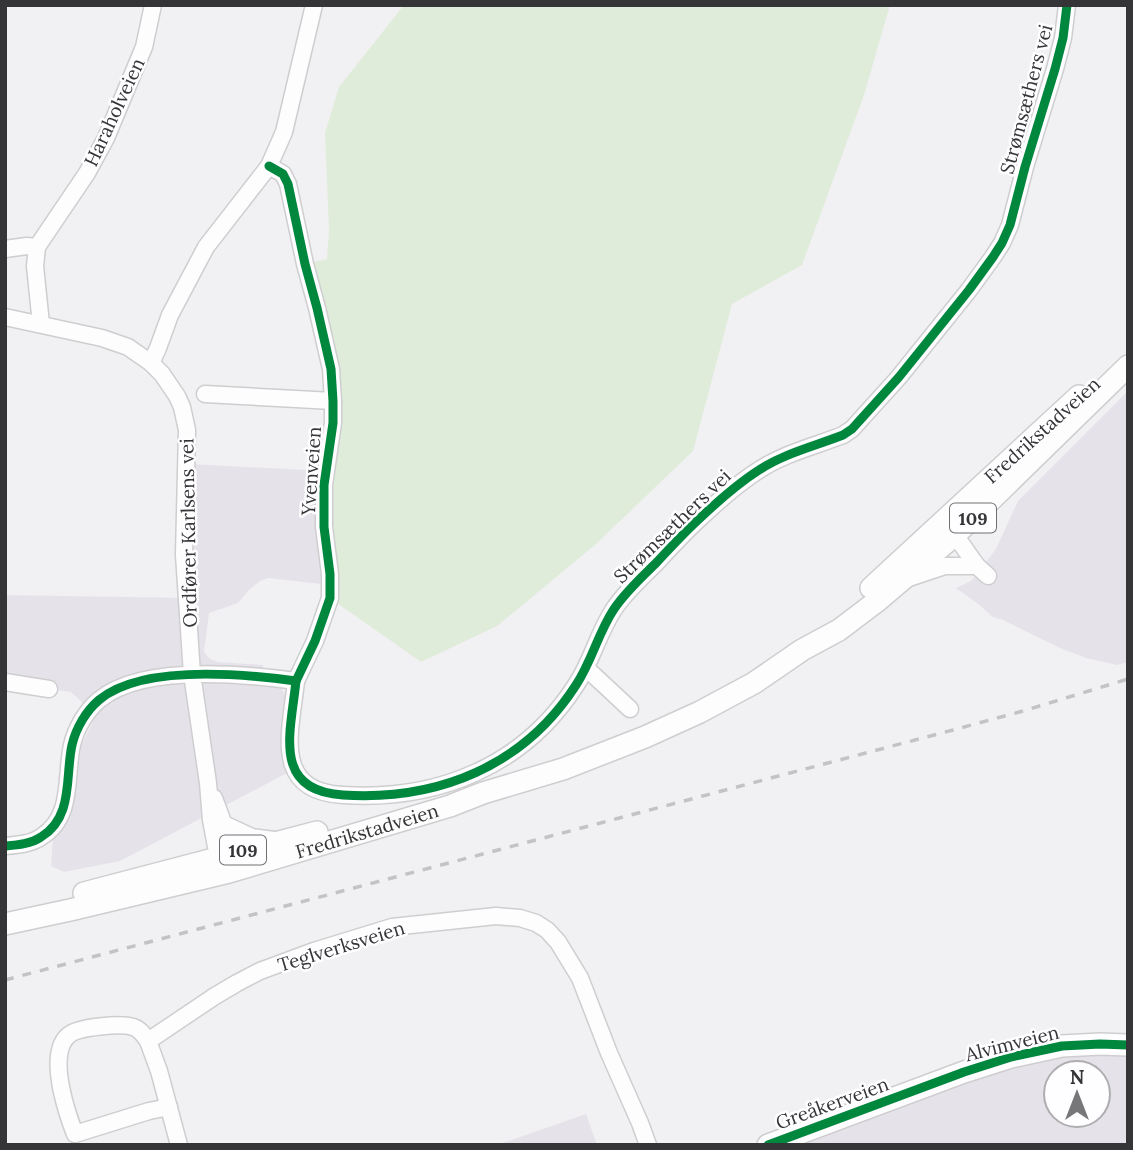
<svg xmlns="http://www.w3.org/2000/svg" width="1133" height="1150" font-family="Lora,serif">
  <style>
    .built { fill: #e6e2ea; fill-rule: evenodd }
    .green { fill: #e0ecda }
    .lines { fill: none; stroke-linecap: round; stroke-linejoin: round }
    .minor-casing { stroke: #ceced0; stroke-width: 19 }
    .major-casing { stroke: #ceced0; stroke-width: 24 }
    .minor { stroke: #fdfdfd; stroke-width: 16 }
    .major { stroke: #fdfdfd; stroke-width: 21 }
    .rail { stroke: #c4c3c4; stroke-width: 3.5; stroke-dasharray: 9 9; stroke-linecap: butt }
    .cycleway-casing { stroke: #fefdff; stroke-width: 13 }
    .cycleway { stroke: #00873e; stroke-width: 9 }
    .labels { text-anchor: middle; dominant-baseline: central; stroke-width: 5; stroke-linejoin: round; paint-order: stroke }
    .shield { fill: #fefdff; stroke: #717072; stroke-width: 2 }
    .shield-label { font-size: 18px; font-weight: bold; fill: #353436 }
    .street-label { font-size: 19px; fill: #353436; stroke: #fefdff }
  </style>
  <rect width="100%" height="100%" fill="#f1f0f3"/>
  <!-- built -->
  <g class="built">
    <polygon points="1128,391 1128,662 1117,665 1086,658 1060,648 1003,620 993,617 977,603 956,588 971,581 996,549 1018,501"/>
    <polygon points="187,464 326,471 330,585 268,578 260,581 249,590 238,603 209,613 204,652 210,659 218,662 263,665 262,684 280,686 289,700 284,747 287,773 120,861 64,872 51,866 53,837 65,823 74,802 81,746 96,715 71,692 5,682 5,595 187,598"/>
    <path d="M 1128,1035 L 1128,1145 L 767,1145 L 991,1064 ZM 1056,1073 L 1098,1073 L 1098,1115 L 1056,1115 Z"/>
    <polygon points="586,1114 597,1145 497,1145"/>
  </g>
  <!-- green -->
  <polygon class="green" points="404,5 890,5 864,95 802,265 732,304 693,451 596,544 497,626 421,662 330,598 333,423 305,264 327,259 329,231 325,133 339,87"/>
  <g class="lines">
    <!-- minor casing -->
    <g class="minor-casing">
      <g id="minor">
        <polyline points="5,249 27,246 37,247"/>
        <polyline points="5,317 102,338 128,347 151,363 162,374 177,396 182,407 187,430 184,555 192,674 208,783 211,820 218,857 225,866"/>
        <polyline points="41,324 35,266 37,247 87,173 106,138 144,47 153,5"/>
        <polyline points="151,363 158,348 170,315 206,247 269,166 284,132 314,5"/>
        <polyline points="205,394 333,401"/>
        <polyline points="950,528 977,566 988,576"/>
        <polyline points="909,578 945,566 977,566"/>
        <polyline points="586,668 630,709"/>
        <path d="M 296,681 C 291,731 271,791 343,795 C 438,801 524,766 576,685 C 592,661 598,633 614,609 C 626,591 642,577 657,562 C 670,548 684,533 698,520 C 717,502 737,484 759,470 C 785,453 815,446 843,435 L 852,429 L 899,377 L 969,290 L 993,257 L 1002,243 L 1010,225 L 1025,167 L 1055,69 L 1063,38 L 1067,5"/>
        <polyline points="5,682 49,689"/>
        <path d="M 214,798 C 222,819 231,841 230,864"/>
        <polyline points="224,824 252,837 274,840"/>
        <path d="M 5,846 C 17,845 31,844 41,837 C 74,817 65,776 72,745 C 76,728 86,711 99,700 C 142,664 244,674 296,681 L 315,641 L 330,598 L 330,574 L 324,527 L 324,485 L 333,423 L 333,401 L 331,369 L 317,308 L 305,264 L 288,184 L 283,174 L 269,166"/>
        <path d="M 148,1041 C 144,1035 140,1029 133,1027 C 121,1023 78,1027 69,1035 C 66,1037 64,1040 62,1044 C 52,1067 66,1111 75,1134 L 149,1111 L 169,1107"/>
        <polyline points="179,1145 159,1071 148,1041 215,996 237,983 260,971 314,951 392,927 496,916 520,918 536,923 547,930 558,942 580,978 609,1053 640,1123 648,1145"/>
      </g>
    </g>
    <!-- major casing -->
    <g class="major-casing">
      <g id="major">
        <polyline points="871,588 1079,396"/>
        <polyline points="84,893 317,832"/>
        <path id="s1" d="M 5,924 L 70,910 L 229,872 L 450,806 L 483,793 L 563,769 L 645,737 L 700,712 L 754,683 L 802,650 L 839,630 L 876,602 L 955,535 L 1128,366"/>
        <polyline points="768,1145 964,1072 1011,1057 1062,1046 1100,1044 1128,1045"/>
      </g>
    </g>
    <!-- minor -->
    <use href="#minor" class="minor"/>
    <!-- major -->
    <use href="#major" class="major"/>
    <!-- rail -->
    <polyline class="rail" points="5,980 953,730 1023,711 1128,679"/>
    <!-- cycleway casing -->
    <g class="cycleway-casing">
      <g id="cycleway">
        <path d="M 296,681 C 291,731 271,791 343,795 C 438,801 524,766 576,685 C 592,661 598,633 614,609 C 626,591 642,577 657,562 C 670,548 684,533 698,520 C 717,502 737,484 759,470 C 785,453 815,446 843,435 L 852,429 L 899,377 L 969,290 L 993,257 L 1002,243 L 1010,225 L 1025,167 L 1055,69 L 1063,38 L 1067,5"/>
        <path d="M 5,846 C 17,845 31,844 41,837 C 74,817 65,776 72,745 C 76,728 86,711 99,700 C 142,664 244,674 296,681 L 315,641 L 330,598 L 330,574 L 324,527 L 324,485 L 333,423 L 333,401 L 331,369 L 317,308 L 305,264 L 288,184 L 283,174 L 269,166"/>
        <polyline points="768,1145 964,1072 1011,1057 1062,1046 1100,1044 1128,1045"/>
      </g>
    </g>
    <!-- cycleway -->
    <use href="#cycleway" class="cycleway"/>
  </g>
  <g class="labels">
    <!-- shield labels -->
    <g class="shield">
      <rect x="950" y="503.5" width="46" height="29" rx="5"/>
      <rect x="220" y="835.5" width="46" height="29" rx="5"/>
    </g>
    <g class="shield-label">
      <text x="973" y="518">109</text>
      <text x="243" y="850">109</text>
    </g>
    <!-- street labels -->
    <g class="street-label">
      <text transform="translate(1026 99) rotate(-75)">Strømsæthers vei</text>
      <text transform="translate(114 112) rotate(-65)">Haraholveien</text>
      <text transform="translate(1042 430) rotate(-42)">Fredrikstadveien</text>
      <text transform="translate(311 471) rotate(-86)">Yvenveien</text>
      <text transform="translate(672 526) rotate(-44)">Strømsæthers vei</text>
      <text transform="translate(188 533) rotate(-91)">Ordfører Karlsens vei</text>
      <text stroke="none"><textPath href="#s1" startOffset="374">Fredrikstadveien</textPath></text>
      <text transform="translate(341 946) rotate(-17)">Teglverksveien</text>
      <text transform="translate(1012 1043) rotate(-14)">Alvimveien</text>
      <text transform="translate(832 1103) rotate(-20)">Greåkerveien</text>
    </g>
  </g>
  <!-- border -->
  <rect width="1133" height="1150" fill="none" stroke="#353436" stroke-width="14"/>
  <!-- north arrow -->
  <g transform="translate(1077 1094)"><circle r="33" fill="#fefdff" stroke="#aeadaf" stroke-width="2"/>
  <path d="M0-5L12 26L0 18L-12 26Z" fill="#777678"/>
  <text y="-10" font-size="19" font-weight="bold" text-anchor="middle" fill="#353436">N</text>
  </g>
</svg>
